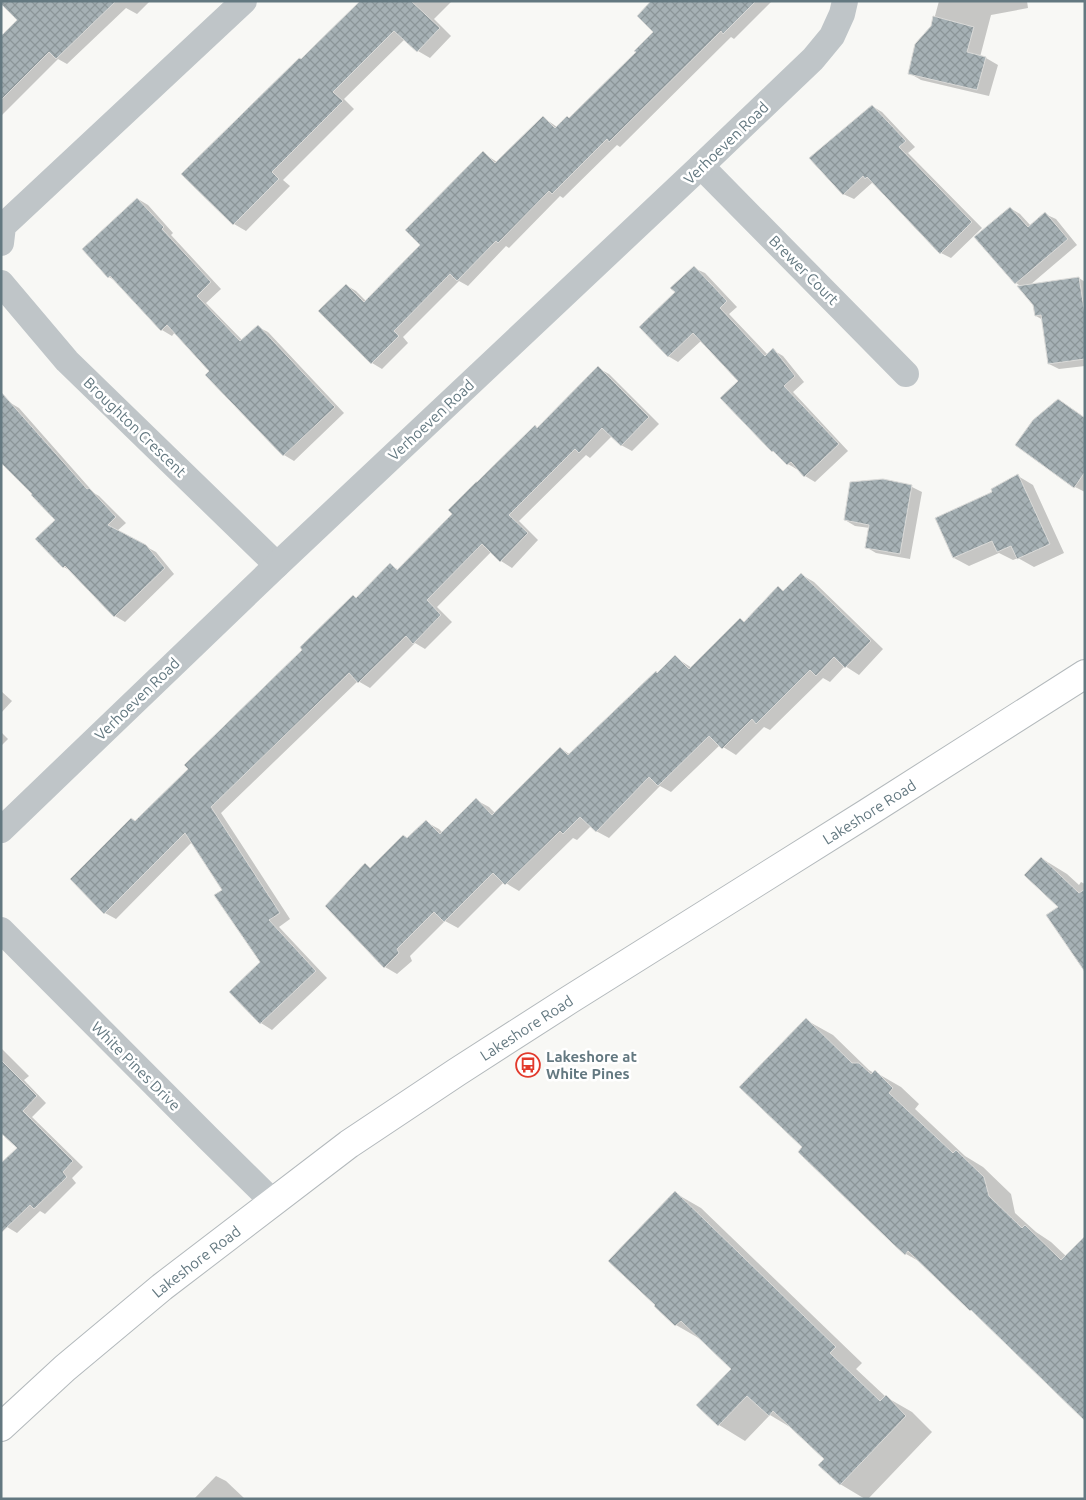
<svg xmlns="http://www.w3.org/2000/svg" width="1086" height="1500" font-family="Ubuntu,sans-serif">
  <style>
    .shadow { fill: #0003 }
    .building { fill: url(#building-cross-hatch); stroke: #dadad8 }
    .lines { fill: none; stroke-linecap: round; stroke-linejoin: round }
    .primary-casing { stroke: #b3b9bc; stroke-width: 30 }
    .street { stroke: #bfc5c8; stroke-width: 26 }
    .primary { stroke: #fff; stroke-width: 28 }
    .labels { text-anchor: middle; dominant-baseline: central; stroke-width: 5; stroke-linejoin: round; paint-order: stroke }
    .street-label { font-size: 15px; fill: #637880; stroke: #fff }
    .poi-label { font-size: 15px; font-weight: bold; fill: #637880; stroke: #fff; text-anchor: start }
  </style>
  <defs>
    <pattern id="building-cross-hatch" width="8" height="8" patternUnits="userSpaceOnUse" patternTransform="scale(1.25)"><rect width="8" height="8" fill="#a6b1b5"/><path d="M0 0l8 8M0 8l8-8" fill="none" stroke="#8b9598"/></pattern>
  </defs>
  <rect width="100%" height="100%" fill="#f8f8f5"/>
  <!-- shadow -->
  <g class="shadow">
    <polygon points="12,1 150,1 137,14 126,8 67,64 58,59 1,116 1,38 19,20"/>
    <polygon points="370,1 452,1 434,19 451,36 430,58 418,51 405,39 344,99 354,109 283,180 290,186 246,231 234,224 302,60"/>
    <polygon points="693,1 772,1 734,39 731,37 620,147 617,145 563,198 560,196 509,248 506,246 468,286 459,281 403,337 408,343 382,369 372,363 320,311 346,285 356,291 366,301 422,245 483,153 497,162 544,118 557,127 570,119"/>
    <polygon points="939,1 1027,1 1028,8 991,15 980,57 986,58 998,65 989,96 921,80 909,73 932,27"/>
    <polygon points="872,106 882,112 915,147 908,153 982,228 951,258 941,253 873,182 854,199 843,194"/>
    <polygon points="138,199 148,205 173,233 171,235 221,289 206,303 243,341 258,327 268,332 344,413 294,461 284,455 175,332 172,336 162,330 117,282 109,277 83,249"/>
    <polygon points="1010,208 1020,214 1031,226 1045,214 1056,219 1077,245 1030,285 1079,278 1085,282 1085,366 1059,369 1049,364 1043,320 1036,316 1034,305 1022,287 1016,283"/>
    <polygon points="694,268 705,273 737,307 729,314 768,355 773,350 783,356 804,382 793,392 848,451 815,482 805,476 799,469 798,470 788,464 739,381 702,340 678,362 668,356 677,292"/>
    <polygon points="598,368 609,374 659,424 632,451 621,445 612,436 590,458 586,455 519,521 538,540 512,568 501,561 491,552 437,607 452,622 425,649 415,643 370,688 358,681 221,813 290,919 279,927 327,978 272,1030 261,1023 231,992 262,962 224,890 192,842 116,919 105,913 136,822 390,565 399,570 535,426 538,428"/>
    <polygon points="1059,400 1085,418 1085,492 1075,487"/>
    <polygon points="9,402 19,408 94,493 99,496 126,523 117,531 156,552 174,574 125,622 115,616 73,572 64,567 57,520"/>
    <polygon points="1018,476 1033,485 1064,553 1034,567 1018,558 1013,560 999,553 969,566 954,558 994,493"/>
    <polygon points="883,480 912,487 922,492 910,559 876,553 866,547 870,528 855,526 845,520"/>
    <polygon points="802,575 814,582 883,649 859,675 845,666 830,682 823,678 770,730 764,727 736,755 720,745 671,792 660,786 609,838 596,831 591,826 577,840 573,838 519,891 504,882 458,928 445,921 410,956 412,961 397,974 385,967 365,865 372,869 408,839 426,822 439,829 443,833 476,800 489,807 495,813 560,748 571,755 675,657 692,668 741,620 745,622 778,588 785,592"/>
    <polygon points="1,691 12,701 1,713"/>
    <polygon points="1,732 8,739 1,746"/>
    <polygon points="1041,858 1067,874 1079,885 1081,882 1085,884 1085,969"/>
    <polygon points="806,1020 833,1035 869,1070 874,1073 875,1072 901,1087 919,1104 915,1109 965,1156 983,1167 1011,1194 1015,1213 1036,1232 1051,1242 1067,1257 1085,1418 977,1313 971,1310 924,1264 906,1254 804,1147"/>
    <polygon points="1,1048 29,1076 24,1080 46,1103 32,1117 83,1167 72,1178 76,1183 45,1214 40,1211 17,1233 7,1227 19,1148 1,1130"/>
    <polygon points="675,1193 701,1208 862,1363 856,1369 886,1397 912,1412 932,1432 868,1499 865,1499 840,1484 826,1459 795,1430 770,1415 745,1441 719,1425 698,1405 733,1369 702,1340 676,1325"/>
    <polygon points="216,1476 226,1481 245,1499 194,1499"/>
  </g>
  <!-- building -->
  <g class="building">
    <polygon points="1,1 116,1 56,59 49,52 1,100 1,36 17,20 1,4"/>
    <polygon points="360,1 411,1 440,28 417,52 394,31 333,92 343,101 272,172 279,179 233,225 181,174 299,58 301,59"/>
    <polygon points="651,1 756,1 723,34 721,31 609,142 607,139 552,194 549,191 498,243 496,241 457,281 450,274 394,331 399,336 371,364 318,311 346,284 364,302 420,245 405,230 483,151 495,163 543,116 555,128 567,116 569,118 636,52 634,51 653,32 637,16"/>
    <polygon points="933,16 974,27 967,52 986,57 977,90 908,74 915,44 931,26"/>
    <polygon points="872,105 906,141 899,147 972,222 940,254 867,177 865,179 863,176 843,195 809,158"/>
    <polygon points="137,198 164,227 162,229 211,282 197,296 240,341 258,325 335,407 283,456 205,375 209,371 167,325 161,331 110,276 108,278 82,249"/>
    <polygon points="1010,207 1028,227 1045,212 1068,239 1015,284 974,237"/>
    <polygon points="694,266 727,301 720,308 765,356 773,348 795,376 784,386 839,444 804,477 791,462 787,465 773,451 772,452 720,398 738,381 693,333 668,357 639,327 675,292 670,288"/>
    <polygon points="1079,277 1085,315 1085,359 1048,364 1041,315 1035,316 1033,305 1017,286"/>
    <polygon points="598,366 649,417 621,446 602,428 579,453 575,449 509,515 528,533 500,562 482,544 427,600 441,615 413,644 406,636 358,683 349,673 211,807 280,913 269,920 316,971 260,1024 229,992 260,962 214,895 222,890 185,833 104,914 70,879 131,818 135,821 188,769 184,765 302,650 300,647 353,595 356,598 390,563 397,570 452,514 448,510 476,482 477,482 535,425 537,428"/>
    <polygon points="1,392 87,489 89,488 116,517 108,525 146,545 165,568 114,617 65,566 63,568 35,539 55,520 31,495 32,494 1,463"/>
    <polygon points="1058,399 1085,418 1085,472 1074,488 1015,445 1033,420"/>
    <polygon points="1018,474 1050,544 1017,559 1011,546 997,552 992,541 953,558 935,518 992,492 991,489"/>
    <polygon points="883,479 912,485 900,554 865,548 869,525 844,520 850,482"/>
    <polygon points="801,573 871,641 845,668 834,657 816,676 810,670 756,724 752,719 722,749 709,736 658,786 649,777 596,832 580,817 563,834 560,831 505,885 493,873 444,922 434,912 397,949 399,953 384,968 325,906 365,863 370,868 403,835 407,838 426,820 440,834 476,798 492,815 560,747 568,755 656,671 657,673 675,655 689,669 740,618 744,622 778,586 783,591"/>
    <polygon points="1041,857 1079,893 1085,889 1085,972 1046,915 1058,907 1024,875"/>
    <polygon points="806,1018 852,1063 859,1063 871,1074 875,1070 893,1088 889,1093 953,1153 956,1150 984,1177 989,1196 1022,1228 1025,1225 1061,1260 1085,1236 1085,1421 971,1310 970,1311 908,1251 905,1255 892,1243 798,1152 802,1147 739,1087"/>
    <polygon points="1,1060 37,1096 23,1111 73,1161 63,1172 67,1177 34,1209 30,1205 1,1233 1,1163 17,1148 1,1133"/>
    <polygon points="675,1191 836,1347 830,1353 880,1401 886,1395 906,1416 840,1485 818,1465 824,1459 773,1411 769,1416 747,1396 718,1426 696,1405 731,1369 681,1321 675,1326 654,1306 655,1305 608,1261"/>
  </g>
  <g class="lines">
    <!-- primary casing -->
    <g class="primary-casing">
      <g id="primary">
        <path id="s1" d="M 1,1427 L 65,1368 L 162,1287 L 349,1144 L 457,1072 L 569,1000 L 867,813 L 1085,674"/>
      </g>
    </g>
    <!-- street -->
    <g class="street">
      <polyline points="701,166 906,374"/>
      <polyline points="1,243 3,226 244,1"/>
      <polyline points="1,283 67,361 277,565"/>
      <polyline points="1,830 277,565 701,166 813,59 832,36 842,14 845,1"/>
      <polyline points="1,930 208,1138 273,1202"/>
    </g>
    <!-- primary -->
    <use href="#primary" class="primary"/>
  </g>
  <!-- icons -->
  <defs>
    <g id="bus-ring" transform="scale(1.25)"><circle r="9.5" fill="#fff" stroke="#e23a2c" stroke-width="1.5"/><path d="M-5-6H5V4H4V6H2V4H-2V6H-4V4H-5ZM-3.5-4V0h7V-4ZM-3.5 1.2v1.5H-2V1.2ZM2 1.2v1.5H3.5V1.2Z" fill="#e23a2c"/></g>
  </defs>
  <g fill-rule="evenodd">
    <use href="#bus-ring" x="528" y="1065"/>
  </g>
  <g class="labels">
    <!-- street labels -->
    <g class="street-label">
      <text transform="translate(726 143) rotate(-44)">Verhoeven Road</text>
      <text transform="translate(804 270) rotate(45)">Brewer Court</text>
      <text transform="translate(431 420) rotate(-43)">Verhoeven Road</text>
      <text transform="translate(135 427) rotate(44)">Broughton Crescent</text>
      <text transform="translate(137 699) rotate(-44)">Verhoeven Road</text>
      <text stroke="none"><textPath href="#s1" startOffset="1066">Lakeshore Road</textPath></text>
      <text stroke="none"><textPath href="#s1" startOffset="661">Lakeshore Road</textPath></text>
      <text transform="translate(136 1066) rotate(45)">White Pines Drive</text>
      <text stroke="none"><textPath href="#s1" startOffset="256">Lakeshore Road</textPath></text>
    </g>
    <!-- poi labels -->
    <g class="poi-label">
      <text x="546" y="1056">Lakeshore at<tspan x="546" dy="17">White Pines</tspan></text>
    </g>
  </g>
  <!-- border -->
  <rect width="1086" height="1500" fill="none" stroke="#637880" stroke-width="5"/>
</svg>
